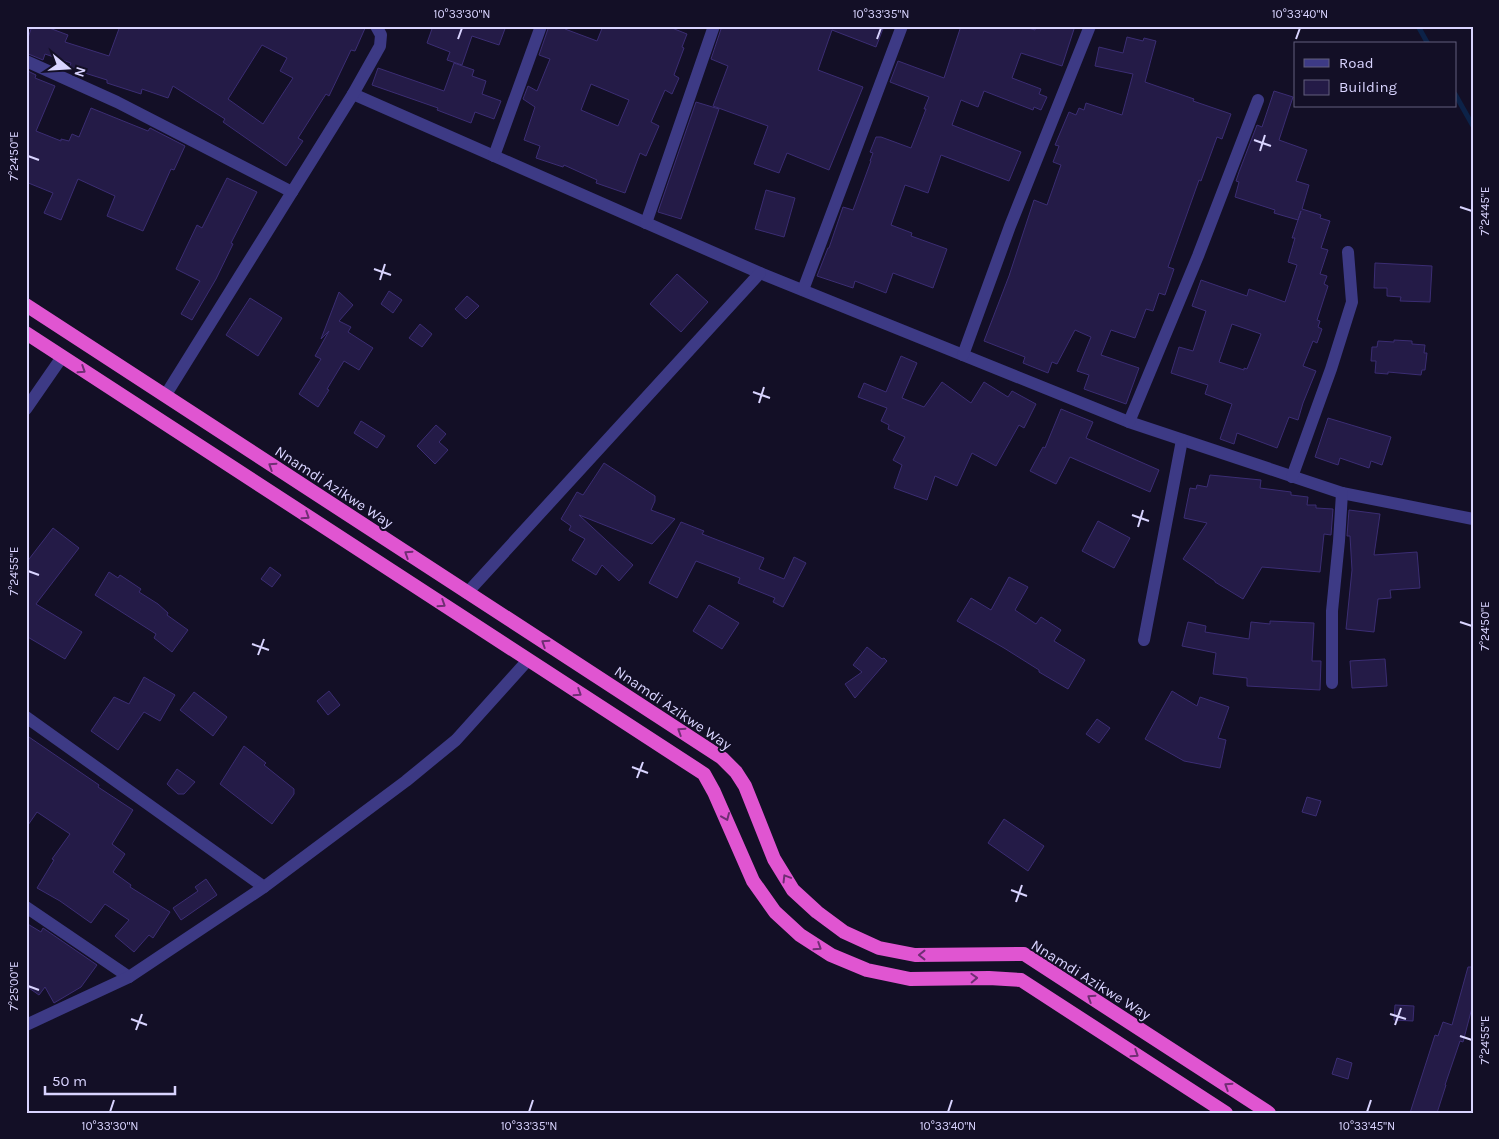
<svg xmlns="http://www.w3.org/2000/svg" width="1499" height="1139" font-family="Karla,sans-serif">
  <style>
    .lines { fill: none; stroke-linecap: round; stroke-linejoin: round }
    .stream { stroke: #0c2248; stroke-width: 5 }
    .building { fill: #241b47; stroke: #3b2d73; fill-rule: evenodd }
    .minor { stroke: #3d3a85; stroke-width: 12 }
    .trunk { stroke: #e055d1; stroke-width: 14 }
    .oneway { stroke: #6f2e73 }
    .ticks { fill: none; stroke: #d9d4ff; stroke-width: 2 }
    .labels { text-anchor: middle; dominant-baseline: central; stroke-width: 4; stroke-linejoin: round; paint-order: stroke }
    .street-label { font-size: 15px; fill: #d9d4ff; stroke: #130f26 }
    .neatline { fill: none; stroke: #d9d4ff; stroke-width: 2 }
    .ticks-label { font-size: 12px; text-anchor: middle; fill: #d9d4ff }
  </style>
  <rect width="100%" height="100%" fill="#130f26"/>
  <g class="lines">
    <!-- stream -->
    <g class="stream">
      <polyline points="1418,26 1428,44"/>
      <polyline points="1455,94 1473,126"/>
    </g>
  </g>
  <!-- building -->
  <g class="building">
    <path d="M 32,26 L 44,26 L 68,35 L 65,42 L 109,56 L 120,26 L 366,26 L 355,51 L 351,50 L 329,96 L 326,94 L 298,138 L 303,141 L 286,166 L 223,122 L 225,119 L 173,86 L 168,98 L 142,89 L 141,94 L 107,83 L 107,80 L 69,68 L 71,63 L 45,54 L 43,60 L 26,53 L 26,44 ZM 262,45 L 287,58 L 280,71 L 293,78 L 263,124 L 228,99 Z"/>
    <polygon points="433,26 506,26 499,45 472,36 462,65 447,60 450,52 427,43"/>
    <path d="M 549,26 L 566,26 L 565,29 L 597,41 L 603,26 L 667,26 L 687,34 L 682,47 L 684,48 L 674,75 L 679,78 L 672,94 L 665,90 L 651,122 L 659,126 L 646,156 L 640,153 L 625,193 L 596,183 L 597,180 L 564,165 L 563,167 L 536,158 L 540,146 L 524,140 L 535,107 L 523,99 L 528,86 L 537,91 L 550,59 L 539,55 ZM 591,84 L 629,100 L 618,126 L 581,110 Z"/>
    <polygon points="722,26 884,26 876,47 832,30 818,70 863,87 829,170 787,153 779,173 754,164 768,126 713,106 728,66 711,59"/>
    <polygon points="961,26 1021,26 1035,30 1036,26 1075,26 1062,66 1021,53 1012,78 1041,89 1039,94 1047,97 1041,110 1034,107 1033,110 984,91 978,107 961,100 952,125 1021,152 1009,181 941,155 928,193 905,185 891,225 912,233 911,236 947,249 933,288 893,273 886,293 855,281 853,288 817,276 828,248 829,248 843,207 853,210 871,161 870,161 873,153 870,152 876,137 881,137 911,148 926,109 924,109 929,97 890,82 898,61 944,78"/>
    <polygon points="1127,37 1143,41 1144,38 1156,41 1145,82 1194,99 1193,101 1231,114 1222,139 1217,137 1201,181 1199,180 1188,211 1168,267 1174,269 1165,295 1159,293 1153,311 1146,309 1135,338 1111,330 1101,355 1139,368 1126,404 1084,389 1089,375 1077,371 1091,337 1075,330 1057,364 1052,362 1048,373 1023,363 1025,357 984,341 1009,276 1034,200 1047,205 1061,165 1053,162 1059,146 1055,145 1069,112 1076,115 1079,108 1084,110 1086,103 1122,115 1133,74 1095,66 1099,47 1123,53"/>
    <polygon points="454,63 474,70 472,76 486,81 482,94 501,101 494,119 475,112 471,123 437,110 438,108 372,85 378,68 444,91"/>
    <polygon points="26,70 36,75 35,78 55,86 36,131 61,141 61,139 69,141 72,134 79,137 91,108 148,131 150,128 185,146 174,170 171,169 143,231 107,216 115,196 78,179 61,220 44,213 53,193 26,182"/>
    <path d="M 1274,91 L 1293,97 L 1279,140 L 1307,150 L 1296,181 L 1309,185 L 1302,209 L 1321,215 L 1320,218 L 1330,221 L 1321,248 L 1328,250 L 1320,274 L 1327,276 L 1324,284 L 1328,286 L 1317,320 L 1320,321 L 1318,327 L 1322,329 L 1317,343 L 1313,341 L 1303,366 L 1316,371 L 1303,403 L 1298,420 L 1289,417 L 1277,448 L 1237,433 L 1234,444 L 1220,439 L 1232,404 L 1205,394 L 1208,385 L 1171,373 L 1179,347 L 1193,351 L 1206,311 L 1192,306 L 1201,280 L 1247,296 L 1249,289 L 1285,302 L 1297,265 L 1288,262 L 1295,238 L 1292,238 L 1301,211 L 1298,220 L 1274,213 L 1275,210 L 1235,197 L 1239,182 L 1236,181 L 1239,172 L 1257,125 L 1262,127 ZM 1232,324 L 1261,334 L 1247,369 L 1244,368 L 1244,370 L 1219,362 Z"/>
    <polygon points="696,102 719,109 681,219 658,212"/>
    <polygon points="227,178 257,192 231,243 233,244 216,279 192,320 181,314 200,281 176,269 197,225 202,228"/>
    <polygon points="766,190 795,198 784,237 755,229"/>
    <polygon points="1375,263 1432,266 1430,302 1400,301 1401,297 1387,296 1387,288 1374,288"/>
    <polygon points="677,274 708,302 681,332 650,304"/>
    <polygon points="389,291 402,300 393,313 381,304"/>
    <polygon points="339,292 353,305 339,321 351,327 348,332 373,348 359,370 344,361 327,389 329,390 318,407 299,394 321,359 315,356 329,331 321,339"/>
    <polygon points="467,296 479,306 466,319 455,309"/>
    <polygon points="250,298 282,318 258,356 226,335"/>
    <polygon points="420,324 432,334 422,347 409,338"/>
    <polygon points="1394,340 1412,341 1412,344 1425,345 1424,353 1427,353 1425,370 1422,370 1421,375 1388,372 1388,374 1375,373 1376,361 1371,361 1372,347 1377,347 1378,341 1394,342"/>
    <polygon points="901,356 917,363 902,398 924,407 942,382 971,403 984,382 1008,397 1012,391 1036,404 1024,428 1019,425 996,466 972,453 957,486 935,476 927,500 894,488 902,465 893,460 905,437 888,429 889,425 881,421 887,408 858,397 864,383 886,392"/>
    <polygon points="1061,409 1093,422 1086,438 1159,470 1150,492 1070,457 1056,484 1030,471 1043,447 1045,448"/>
    <polygon points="1328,418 1391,437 1382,465 1371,461 1369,468 1340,458 1338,465 1315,457"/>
    <polygon points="361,421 385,436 377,448 354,433"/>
    <polygon points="436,425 446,434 439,442 448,450 435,464 417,446"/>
    <polygon points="604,463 655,496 655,501 651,510 675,519 652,544 579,515 633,565 619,581 602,565 596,575 572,560 585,539 569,530 571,526 561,519 577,492 583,495"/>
    <polygon points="1210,475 1261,480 1260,488 1291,492 1291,495 1308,497 1307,505 1316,505 1316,508 1333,509 1331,535 1324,534 1320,572 1262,567 1243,599 1215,582 1215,581 1183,559 1207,523 1184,518 1190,488 1196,489 1197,485 1207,487"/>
    <polygon points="1349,510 1380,514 1374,555 1417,552 1420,588 1390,590 1391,598 1378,599 1374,632 1346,629 1352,570 1350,536 1347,536"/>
    <polygon points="1098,521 1130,538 1114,568 1082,551"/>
    <polygon points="681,522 704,531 702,534 764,558 759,569 784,579 794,557 806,563 783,607 773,602 775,598 738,583 740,578 696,561 677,598 649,583"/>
    <polygon points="53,528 79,548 36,604 82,632 65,659 26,636 26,563"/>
    <polygon points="270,567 281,575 272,587 261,579"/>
    <polygon points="109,572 118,578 120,575 141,589 139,592 158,604 168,613 167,615 188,630 172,652 154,638 156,634 95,595"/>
    <polygon points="1009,577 1028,587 1015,610 1036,624 1041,617 1061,630 1054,641 1085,660 1068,689 1039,672 1039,670 1004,648 957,621 971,598 991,610"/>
    <polygon points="709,605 739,623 722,649 693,631"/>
    <polygon points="1270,621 1314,623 1312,661 1321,661 1320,690 1247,686 1247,678 1213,674 1216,653 1182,646 1188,622 1206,626 1205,632 1249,639 1251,622 1270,624"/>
    <polygon points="867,647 882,659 884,658 887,661 855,698 845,684 862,672 853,665"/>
    <polygon points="1385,659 1387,686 1352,688 1350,661"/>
    <polygon points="144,677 175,695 160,721 144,712 118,750 91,731 114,697 129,704"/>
    <polygon points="329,691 340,705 328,715 317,701"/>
    <polygon points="1172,691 1197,706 1200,697 1229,707 1218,738 1226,740 1220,768 1184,761 1145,739"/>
    <polygon points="194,692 227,717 213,736 180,710"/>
    <polygon points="1097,719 1110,728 1099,743 1086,734"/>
    <polygon points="26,735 99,785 98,787 133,810 112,844 125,854 113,872 131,885 130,887 170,912 153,938 149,935 134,952 115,936 129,920 105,904 91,923 60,901 37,888 54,860 52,859 70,834 37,812 26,828"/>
    <polygon points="244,746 266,763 264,765 294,789 294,794 272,824 220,784"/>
    <polygon points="177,769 195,782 184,794 178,794 167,784"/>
    <polygon points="1307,797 1321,801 1316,816 1302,812"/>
    <polygon points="1004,819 1044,846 1028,871 988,843"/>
    <polygon points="206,879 217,895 181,920 173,908 198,891 195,887"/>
    <polygon points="26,923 41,932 43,928 97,965 81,987 54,1003 45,987 39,995 26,986"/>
    <polygon points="1468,967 1473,967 1473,1004 1463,1042 1460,1041 1445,1085 1446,1085 1437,1113 1410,1113 1435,1035 1438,1036 1443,1022 1452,1025"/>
    <polygon points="1395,1005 1414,1006 1413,1021 1394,1020"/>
    <polygon points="1337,1058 1352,1063 1348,1079 1332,1074"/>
  </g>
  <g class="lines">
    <!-- minor -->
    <g class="minor">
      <polyline points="26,61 117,102 292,192"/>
      <polyline points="353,94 760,273 1129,422 1342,493 1473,519"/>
      <polyline points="494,156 541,26"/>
      <polyline points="646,223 714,26"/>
      <polyline points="803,290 902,26"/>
      <polyline points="963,355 1010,226 1090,26"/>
      <polyline points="165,396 353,94 380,46 381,35 376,26"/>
      <polyline points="26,409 62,357"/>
      <polyline points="1129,422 1198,256 1258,100"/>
      <polyline points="1292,477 1331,369 1352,302 1348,252"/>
      <polyline points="467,593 760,273"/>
      <polyline points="1144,640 1182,440"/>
      <polyline points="1332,683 1332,611 1339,541 1342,493"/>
      <polyline points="26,717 264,887"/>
      <polyline points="26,907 129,977"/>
      <polyline points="26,1025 129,977 264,887 406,781 456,740 528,660"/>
    </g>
    <!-- trunk -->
    <g class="trunk">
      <polyline points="26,305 722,758 736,772 745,786 774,859 793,890 817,912 844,932 879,948 915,955 1024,954 1269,1113"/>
      <polyline points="26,333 704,774 714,792 753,881 775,912 800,935 831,955 867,970 910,979 989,978 1021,980 1226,1113"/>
    </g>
  </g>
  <!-- one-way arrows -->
  <defs><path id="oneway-chevron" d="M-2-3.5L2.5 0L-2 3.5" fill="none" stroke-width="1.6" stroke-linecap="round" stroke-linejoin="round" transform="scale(1.25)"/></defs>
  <g class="oneway">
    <use href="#oneway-chevron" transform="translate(82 370) rotate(33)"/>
    <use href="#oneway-chevron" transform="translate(272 466) rotate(-147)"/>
    <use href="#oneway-chevron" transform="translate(306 516) rotate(33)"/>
    <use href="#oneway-chevron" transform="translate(408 554) rotate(-147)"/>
    <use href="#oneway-chevron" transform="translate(442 604) rotate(33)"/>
    <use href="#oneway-chevron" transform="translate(545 643) rotate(-147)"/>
    <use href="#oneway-chevron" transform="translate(578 693) rotate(33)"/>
    <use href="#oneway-chevron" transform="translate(681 731) rotate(-147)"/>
    <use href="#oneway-chevron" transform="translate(726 817) rotate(67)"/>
    <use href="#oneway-chevron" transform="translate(786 878) rotate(-121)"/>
    <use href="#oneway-chevron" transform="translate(818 947) rotate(33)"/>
    <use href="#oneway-chevron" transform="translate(922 955) rotate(-180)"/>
    <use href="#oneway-chevron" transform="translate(974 978) rotate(-2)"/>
    <use href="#oneway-chevron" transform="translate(1091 998) rotate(-147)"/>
    <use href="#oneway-chevron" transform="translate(1135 1054) rotate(33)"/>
    <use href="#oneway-chevron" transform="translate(1228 1086) rotate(-147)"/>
  </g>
  <!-- ticks -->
  <path class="ticks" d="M 458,39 L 462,28M 877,39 L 881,28M 1296,39 L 1300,28M 1254,140 L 1271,146M 1260,151 L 1265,135M 28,156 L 39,160M 1460,207 L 1472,211M 374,269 L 391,275M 380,280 L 385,264M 753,392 L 770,398M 759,403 L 764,387M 1132,515 L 1149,521M 1138,527 L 1143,510M 28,571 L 39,575M 1460,622 L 1472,626M 252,644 L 269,650M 258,655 L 264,639M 632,767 L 648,773M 637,778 L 643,762M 1011,890 L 1027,896M 1016,902 L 1022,885M 28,986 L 39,990M 1390,1014 L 1406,1019M 131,1019 L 147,1025M 1395,1025 L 1401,1008M 136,1030 L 142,1014M 1460,1036 L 1472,1040M 110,1112 L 114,1100M 529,1112 L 533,1100M 948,1112 L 952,1100M 1367,1112 L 1371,1100"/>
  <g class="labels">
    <!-- street labels -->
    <g class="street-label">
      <text transform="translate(334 487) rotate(33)">Nnamdi Azikwe Way</text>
      <text transform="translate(673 708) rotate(34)">Nnamdi Azikwe Way</text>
      <text transform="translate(1091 980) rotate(32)">Nnamdi Azikwe Way</text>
    </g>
  </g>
  <!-- border -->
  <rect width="1499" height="1139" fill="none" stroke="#130f26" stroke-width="55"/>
  <!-- legend -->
  <rect x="1294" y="42" width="162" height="65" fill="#130f26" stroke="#625e7d"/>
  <rect x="1304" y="59" width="25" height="8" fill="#3d3a85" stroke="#625e7d"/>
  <text x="1339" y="68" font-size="15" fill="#d9d4ff">Road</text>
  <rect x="1304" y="80" width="25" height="15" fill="#241b47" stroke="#625e7d"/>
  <text x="1339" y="92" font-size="15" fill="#d9d4ff">Building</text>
  <!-- north arrow -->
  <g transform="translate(68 68) rotate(108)" stroke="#130f26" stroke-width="4" paint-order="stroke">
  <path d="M0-4L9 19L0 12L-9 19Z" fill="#d9d4ff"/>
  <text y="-8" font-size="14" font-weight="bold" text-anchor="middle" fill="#d9d4ff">N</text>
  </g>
  <!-- scale -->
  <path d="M45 1086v8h130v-8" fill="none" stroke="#d9d4ff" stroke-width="2.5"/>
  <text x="52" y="1086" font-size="15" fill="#d9d4ff" stroke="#130f26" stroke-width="4" paint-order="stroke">50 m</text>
  <rect x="28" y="28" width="1444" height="1084" class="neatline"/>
  <g class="ticks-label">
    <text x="462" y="18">10°33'30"N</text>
    <text x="881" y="18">10°33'35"N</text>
    <text x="1300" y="18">10°33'40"N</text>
    <text transform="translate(14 156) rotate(-90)" y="4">7°24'50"E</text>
    <text transform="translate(1485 211) rotate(-90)" y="4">7°24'45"E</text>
    <text transform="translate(14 571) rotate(-90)" y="4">7°24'55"E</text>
    <text transform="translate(1485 626) rotate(-90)" y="4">7°24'50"E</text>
    <text transform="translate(14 986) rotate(-90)" y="4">7°25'00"E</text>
    <text transform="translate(1485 1040) rotate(-90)" y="4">7°24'55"E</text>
    <text x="110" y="1130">10°33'30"N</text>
    <text x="529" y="1130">10°33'35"N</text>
    <text x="948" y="1130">10°33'40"N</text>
    <text x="1367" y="1130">10°33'45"N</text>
  </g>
</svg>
